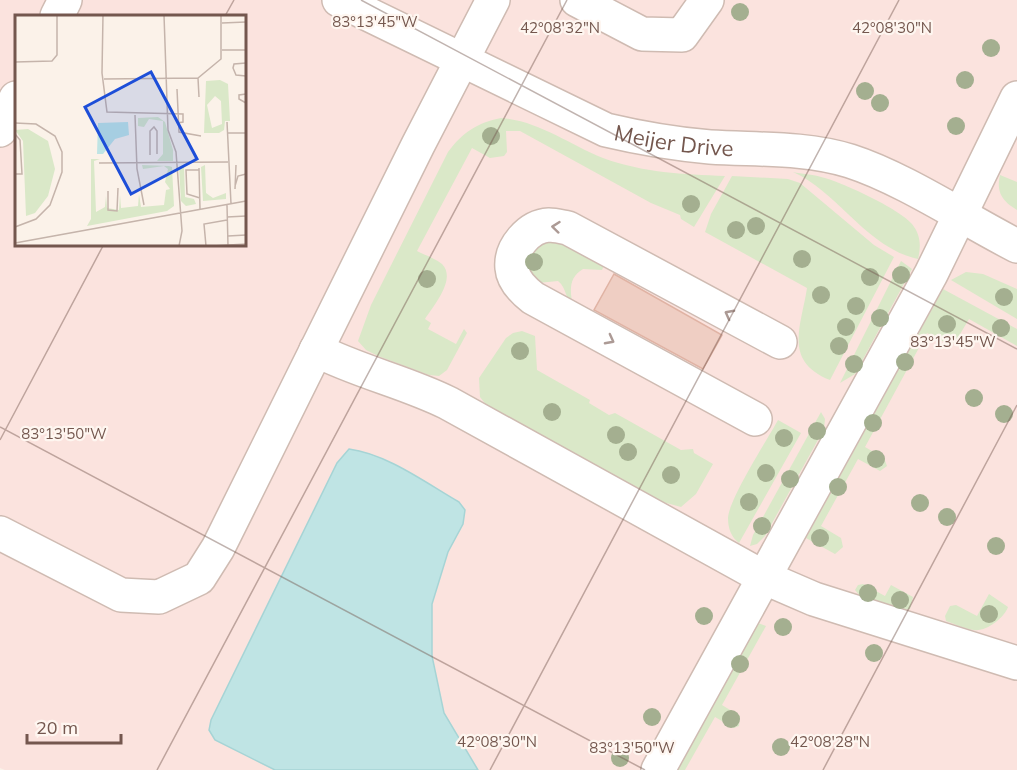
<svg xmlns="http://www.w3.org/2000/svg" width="1017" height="770" font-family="Mulish,sans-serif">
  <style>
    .commercial { fill: #fbe3de; fill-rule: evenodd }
    .green { fill: #dae8c8 }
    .water { fill: #bfe4e4; stroke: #a6d4d5; stroke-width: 1.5 }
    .building { fill: #efcec3; stroke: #e0b3a4; stroke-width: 1.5 }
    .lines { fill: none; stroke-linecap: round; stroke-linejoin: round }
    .minor-casing { stroke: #cfbbb2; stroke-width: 36 }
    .minor { stroke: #fff; stroke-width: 33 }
    .tree { fill: #a4af90 }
    .oneway { stroke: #ac9a95 }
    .ticks { fill: none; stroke: #74574e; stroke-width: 1.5; stroke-opacity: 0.45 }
    .labels { text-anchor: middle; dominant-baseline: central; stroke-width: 4.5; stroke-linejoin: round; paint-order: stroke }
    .street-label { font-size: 22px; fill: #74574e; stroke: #fef6f0 }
    .inset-road { fill: none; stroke: #c5b4ab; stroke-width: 1.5 }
    .view { fill: #1d4ed8; fill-opacity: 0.15; stroke: #1d4ed8; stroke-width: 3 }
    .inset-edge { fill: none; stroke: #74574e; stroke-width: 3 }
    .ticks-label { font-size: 15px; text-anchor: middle; fill: #74574e; stroke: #fef6f0; stroke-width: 4.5; stroke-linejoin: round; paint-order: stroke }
  </style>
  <rect width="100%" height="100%" fill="#fbf2e9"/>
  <!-- commercial -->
  <path class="commercial" d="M 0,0 L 1017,0 L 1017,770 L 5,770 L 0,768 ZM 16,16 L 244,16 L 244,244 L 16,244 Z"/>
  <!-- green -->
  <g class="green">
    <path d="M 501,118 C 539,121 568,144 603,158 C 644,173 683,174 725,176 L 694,227 L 681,219 L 680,215 L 651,203 L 520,131 L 506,131 L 507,152 L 504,156 L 490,158 L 472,148 L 417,251 C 424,255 435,258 442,264 C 457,279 433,306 425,319 L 431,323 L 428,329 L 456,344 L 464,329 L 467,333 L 447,370 L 439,376 L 429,375 L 378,356 L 366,350 L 358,341 L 371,305 L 448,152 C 463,132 477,123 501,118 Z"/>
    <path d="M 793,172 C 802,174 812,174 821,177 C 840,181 900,209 912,224 C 921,235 921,247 918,259 C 867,248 838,192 793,172 Z"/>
    <path d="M 1000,175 L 1017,182 L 1017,210 C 1002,201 996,192 1000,175 Z"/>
    <path d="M 732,176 L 788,179 L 800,183 L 874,245 L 894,257 L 830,380 C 783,361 801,327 807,288 L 705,232 L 711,214 Z"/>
    <path d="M 541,235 L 607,259 L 602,270 L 583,269 C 568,278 570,291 573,307 C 565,299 567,288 558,281 L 528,284 L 524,251 Z"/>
    <polygon points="901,261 912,269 855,374 840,383"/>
    <polygon points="966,272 983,274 1017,289 1017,319 951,280"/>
    <polygon points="943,289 1017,329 1017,346 969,319 956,341 950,345 927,333 865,447 884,458 887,466 880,471 858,459 821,526 841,538 843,547 835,554 806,538"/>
    <polygon points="522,331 535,336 537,370 590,400 589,403 609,415 615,413 681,450 693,449 694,453 713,464 696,494 681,507 659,501 487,406 480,397 479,378 506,338 513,333"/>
    <polygon points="821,412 825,419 824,429 765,536 757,544 750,546 753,535"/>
    <path d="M 778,420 L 801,433 L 739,543 C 731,537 728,528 728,518 C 729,499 767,440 778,420 Z"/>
    <polygon points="863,584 885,596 891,585 913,597 910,609 905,610 860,596 855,590 858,585"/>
    <path d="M 989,594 L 1008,607 C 1004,618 986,632 974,630 C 964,629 955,624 946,621 L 945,616 L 950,606 L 956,605 L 977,616 Z"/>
    <polygon points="758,623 766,626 722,705 740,716 739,726 734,728 715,717 685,770 676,770"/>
  </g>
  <!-- water -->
  <path class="water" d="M 349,449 C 387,454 426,483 459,502 L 465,510 L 463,524 L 448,552 L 432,604 L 432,656 L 444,713 L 478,770 L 275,770 L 215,740 L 209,730 L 211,720 L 337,463 Z"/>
  <!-- building -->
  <polygon class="building" points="614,274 722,335 703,369 594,310"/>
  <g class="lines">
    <!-- minor casing -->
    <g class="minor-casing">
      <g id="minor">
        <path id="s1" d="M 339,0 L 606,130 C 640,138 675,144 710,147 C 756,150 805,147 850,161 C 903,178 966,220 1017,246"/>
        <polyline points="577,0 642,34 682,35 707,0"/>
        <polyline points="57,16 65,0"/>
        <polyline points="0,130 16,98"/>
        <path d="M 316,350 C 359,372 406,382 448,403 L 763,577 L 814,599 L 1017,663"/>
        <path d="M 755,419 L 533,298 C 524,291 513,281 512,268 C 510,248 529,226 549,225 C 555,225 562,227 568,228 L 780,342"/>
        <polyline points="0,533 121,595 159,597 199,578 218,548 418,145 493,0"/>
        <polyline points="658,770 931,274 1017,98"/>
      </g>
    </g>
    <!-- minor -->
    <use href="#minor" class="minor"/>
  </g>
  <!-- trees -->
  <g class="tree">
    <circle cx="740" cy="12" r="9"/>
    <circle cx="991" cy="48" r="9"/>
    <circle cx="965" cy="80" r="9"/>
    <circle cx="865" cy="91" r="9"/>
    <circle cx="880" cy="103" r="9"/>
    <circle cx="956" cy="126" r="9"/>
    <circle cx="491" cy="136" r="9"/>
    <circle cx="691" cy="204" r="9"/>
    <circle cx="756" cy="226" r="9"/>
    <circle cx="736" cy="230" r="9"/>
    <circle cx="802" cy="259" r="9"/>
    <circle cx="534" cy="262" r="9"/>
    <circle cx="901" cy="275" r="9"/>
    <circle cx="870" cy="277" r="9"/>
    <circle cx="427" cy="279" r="9"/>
    <circle cx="821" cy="295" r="9"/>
    <circle cx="1004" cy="297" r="9"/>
    <circle cx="856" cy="306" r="9"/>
    <circle cx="880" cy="318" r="9"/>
    <circle cx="947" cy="324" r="9"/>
    <circle cx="846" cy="327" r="9"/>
    <circle cx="1001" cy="328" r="9"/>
    <circle cx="839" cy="346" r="9"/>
    <circle cx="520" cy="351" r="9"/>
    <circle cx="905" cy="362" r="9"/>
    <circle cx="854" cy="364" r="9"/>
    <circle cx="974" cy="398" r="9"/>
    <circle cx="552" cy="412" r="9"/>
    <circle cx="1004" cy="414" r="9"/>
    <circle cx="873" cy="423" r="9"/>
    <circle cx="817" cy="431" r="9"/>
    <circle cx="616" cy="435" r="9"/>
    <circle cx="784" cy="438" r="9"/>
    <circle cx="628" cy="452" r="9"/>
    <circle cx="876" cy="459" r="9"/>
    <circle cx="766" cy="473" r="9"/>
    <circle cx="671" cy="475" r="9"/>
    <circle cx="790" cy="479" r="9"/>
    <circle cx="838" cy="487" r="9"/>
    <circle cx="749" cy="502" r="9"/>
    <circle cx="920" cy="503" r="9"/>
    <circle cx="947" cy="517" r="9"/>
    <circle cx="762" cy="526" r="9"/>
    <circle cx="820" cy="538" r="9"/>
    <circle cx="996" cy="546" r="9"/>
    <circle cx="868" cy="593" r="9"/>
    <circle cx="900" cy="600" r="9"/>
    <circle cx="989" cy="614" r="9"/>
    <circle cx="704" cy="616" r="9"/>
    <circle cx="783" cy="627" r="9"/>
    <circle cx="874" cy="653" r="9"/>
    <circle cx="740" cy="664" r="9"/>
    <circle cx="652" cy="717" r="9"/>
    <circle cx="731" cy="719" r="9"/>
    <circle cx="781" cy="747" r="9"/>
    <circle cx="620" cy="758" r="9"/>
  </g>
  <!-- one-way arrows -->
  <defs><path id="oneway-chevron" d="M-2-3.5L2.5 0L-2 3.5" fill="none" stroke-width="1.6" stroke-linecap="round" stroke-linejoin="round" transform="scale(1.5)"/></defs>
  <g class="oneway">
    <use href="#oneway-chevron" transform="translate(556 227) rotate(-174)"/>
    <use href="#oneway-chevron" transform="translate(729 314) rotate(-152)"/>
    <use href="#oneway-chevron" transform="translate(610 340) rotate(28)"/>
  </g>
  <!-- ticks -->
  <path class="ticks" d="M 361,0 L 1017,349M 225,16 L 234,0M 0,427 L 645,770M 0,440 L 104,244M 157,770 L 567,0M 490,770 L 899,0M 823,770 L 1017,405"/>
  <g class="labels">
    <!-- street labels -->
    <g class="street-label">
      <text stroke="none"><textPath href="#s1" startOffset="366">Meijer Drive</textPath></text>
    </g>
  </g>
  <!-- overview -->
  <g transform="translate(15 15)">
    <rect width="231" height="231" fill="#fbf2e9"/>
    <path d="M 205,65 L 213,69 L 215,106 L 210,106 L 209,115 L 204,118 L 189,118 L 191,66 ZM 200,81 L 206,86 L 207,109 L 197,113 L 192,90 ZM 143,102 L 150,107 L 158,135 L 158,146 L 142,146 L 148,139 L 148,106 L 134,104 L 129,112 L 123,111 L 123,103 ZM 13,114 L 33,126 L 40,154 L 33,181 L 20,198 L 11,201 L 8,126 L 0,115 ZM 76,144 L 85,144 L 79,146 L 81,197 L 90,192 L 91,181 L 92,193 L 104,195 L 105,180 L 106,193 L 123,191 L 124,179 L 126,192 L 149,190 L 151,175 L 155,174 L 150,167 L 153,154 L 149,151 L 128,154 L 127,150 L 154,151 L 157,152 L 159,191 L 152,196 L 72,211 L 76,204 ZM 190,150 L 191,178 L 198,183 L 211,178 L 211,184 L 188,186 L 186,152 ZM 169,151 L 170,182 L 179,184 L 181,189 L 171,191 L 166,186 L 164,152 Z" fill="#dae8c8" fill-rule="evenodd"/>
    <path d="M 113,107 L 114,120 L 100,124 L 88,139 L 82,139 L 83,108 Z" fill="#bfe4e4"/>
    <path class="inset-road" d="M 88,0 L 87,58 L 92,97 L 168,99 L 168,107 L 162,108M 149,0 L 153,115 L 161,137 L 167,216 L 164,231M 207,8 L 231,7M 207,35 L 231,35M 0,47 L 37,46 L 42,40 L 42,0M 231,48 L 219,49 L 218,53 L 221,60 L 231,61M 183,63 L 184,82M 89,64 L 183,63 L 206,44 L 206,0M 162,74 L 164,117 L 186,121M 231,79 L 224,80 L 224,84 L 231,88M 120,100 L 122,154 L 129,190M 212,107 L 216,189M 0,108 L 21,109 L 40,121 L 47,137 L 47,157 L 35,190 L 21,204 L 0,212M 212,118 L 231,118M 0,119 L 5,125 L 7,159 L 0,159M 135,140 L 135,116 L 139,112 L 142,116 L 142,139M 84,148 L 213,147M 184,153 L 185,194M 184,155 L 171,155 L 172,179 L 185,183M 220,171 L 223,161 L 231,159M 220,174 L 221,150M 93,176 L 93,195 L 102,196 L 103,173M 212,190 L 213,231M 212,202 L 231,201M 213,221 L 231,220M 0,228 L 231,186M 114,231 L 158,231M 191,231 L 189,209 L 212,205M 197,231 L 231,229"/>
    <path class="view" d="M 136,57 L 182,144 L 116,179 L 70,92 Z"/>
    <rect width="231" height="231" class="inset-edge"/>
  </g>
  <g class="ticks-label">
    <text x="375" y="27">83°13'45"W</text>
    <text x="560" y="33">42°08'32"N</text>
    <text x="892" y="33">42°08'30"N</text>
    <text x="953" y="347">83°13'45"W</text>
    <text x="64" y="439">83°13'50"W</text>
    <text x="497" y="747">42°08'30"N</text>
    <text x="830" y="747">42°08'28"N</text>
    <text x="632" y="753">83°13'50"W</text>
  </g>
  <!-- scale -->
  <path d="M27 734v9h94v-9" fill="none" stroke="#74574e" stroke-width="3"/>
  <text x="36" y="734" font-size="18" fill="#74574e" stroke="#fef6f0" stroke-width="4.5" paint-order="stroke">20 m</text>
</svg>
